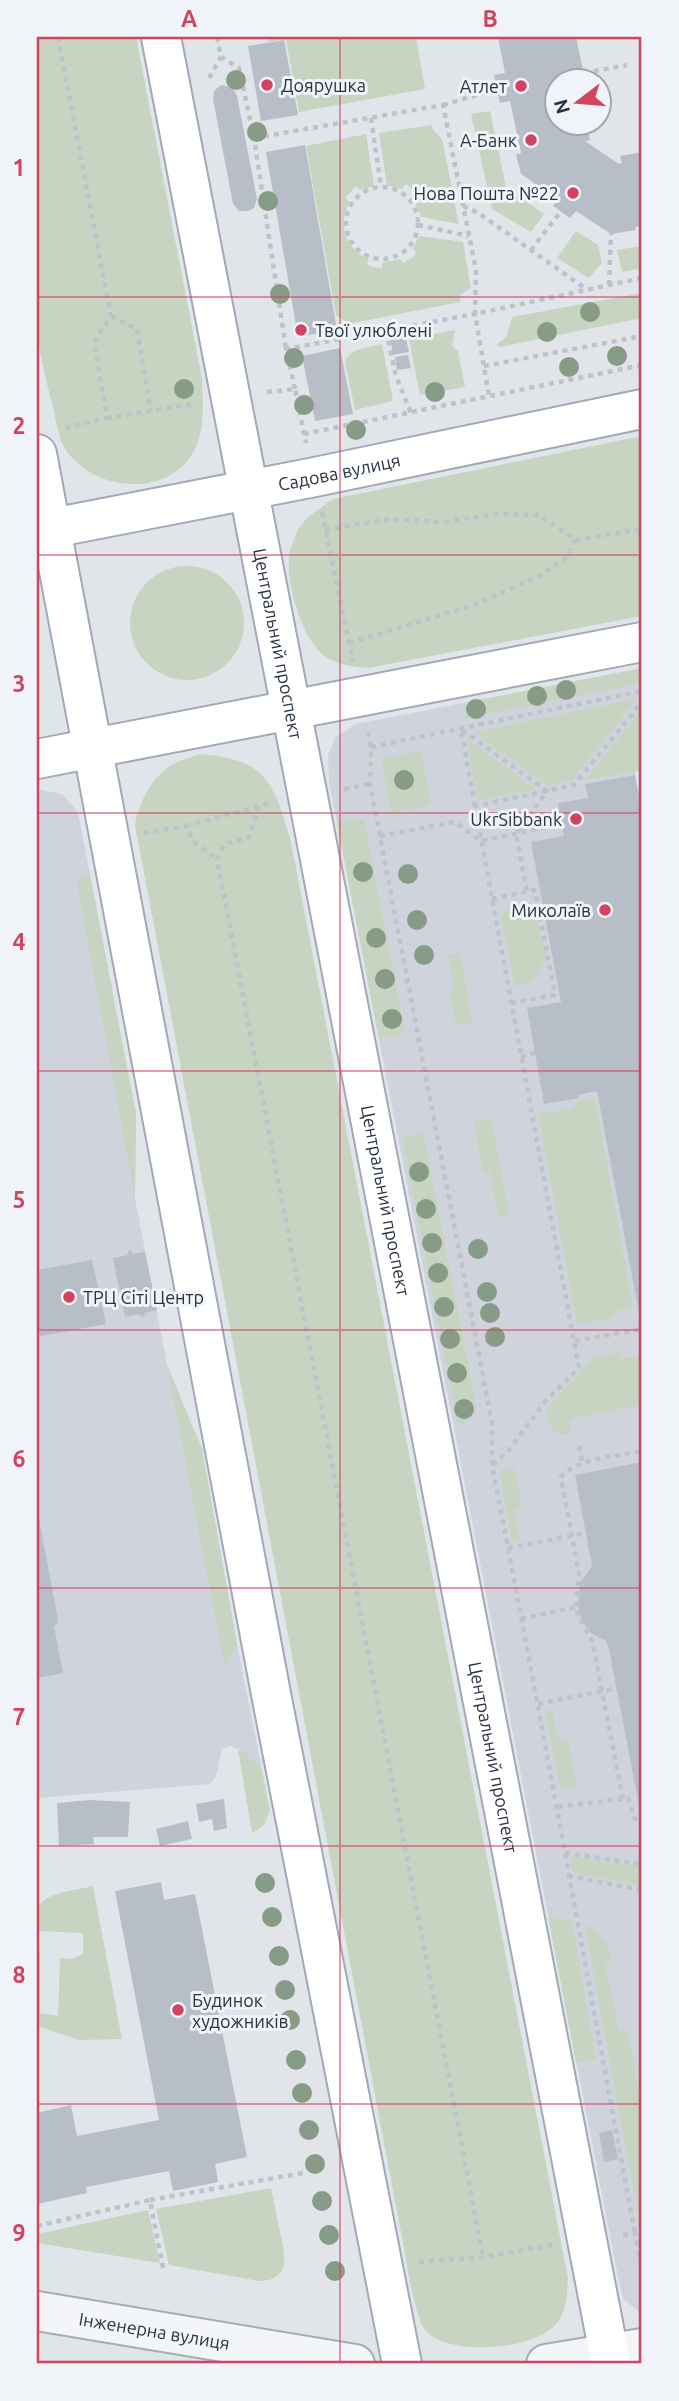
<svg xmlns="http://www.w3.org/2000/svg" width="679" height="2401" font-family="Ubuntu,sans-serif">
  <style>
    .built { fill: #cfd4dc }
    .green { fill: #c7d4c1 }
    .building { fill: #b8bec7 }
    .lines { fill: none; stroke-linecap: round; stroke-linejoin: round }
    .minor-casing { stroke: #a6acb4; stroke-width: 42 }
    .major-casing { stroke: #a0aab6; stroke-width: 42 }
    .path { stroke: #bec3c9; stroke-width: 4.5; stroke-dasharray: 5 5; stroke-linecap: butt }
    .minor { stroke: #f3f5f8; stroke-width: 38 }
    .major { stroke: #fff; stroke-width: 38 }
    .tree { fill: #889b86 }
    .grid { fill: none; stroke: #d24360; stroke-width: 2; stroke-opacity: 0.55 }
    .poi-dot { fill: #d24360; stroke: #f0f3f7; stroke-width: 2.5 }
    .labels { text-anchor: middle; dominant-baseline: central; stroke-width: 6; stroke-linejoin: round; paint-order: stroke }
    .poi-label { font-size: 18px; fill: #283342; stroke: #f0f3f7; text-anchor: end }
    .street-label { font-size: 18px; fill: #283342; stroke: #f0f3f7 }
    .neatline { fill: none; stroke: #d24360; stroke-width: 2.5 }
    .grid-label { font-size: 23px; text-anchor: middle; font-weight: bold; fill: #d24360 }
  </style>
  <rect width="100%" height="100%" fill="#e1e5ea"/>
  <!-- built -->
  <g class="built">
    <polygon points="642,668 642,770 636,771 635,775 642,812 642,2314 623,2299 616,2267 337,822 329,782 328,755 335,738 356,724"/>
    <polygon points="37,789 62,794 78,812 136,1114 135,1198 167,1365 202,1449 237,1644 262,1770 245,1752 230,1746 222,1749 216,1776 210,1784 37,1798"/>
  </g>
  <!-- green -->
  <g class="green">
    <path d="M 37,37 L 136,37 L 202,379 C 203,406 206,432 191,456 C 163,499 89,490 64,447 C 58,437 56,419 53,407 C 46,380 38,351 37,323 C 35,285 37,245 37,207 C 37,150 37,93 37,37 Z"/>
    <polygon points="268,37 416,37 425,89 299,112 286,39 269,42"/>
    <polygon points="490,111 506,187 544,214 531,232 492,209 471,114"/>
    <polygon points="432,125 434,131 442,139 459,224 421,217 414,199 418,194 406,184 402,189 387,185 379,133"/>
    <path d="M 366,134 L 374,186 L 360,190 L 356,186 L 345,198 L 350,202 C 337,223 345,249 368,259 L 367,264 L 372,267 L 382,268 L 382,263 L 400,259 L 403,263 L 412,258 L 416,253 L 413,248 L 419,236 L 463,242 L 471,288 L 460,295 L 460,302 L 353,323 L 348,324 L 336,315 L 306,146 Z"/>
    <polygon points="576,231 598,245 602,263 589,278 557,258"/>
    <polygon points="642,246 642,268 622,272 617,250"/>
    <polygon points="642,293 642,318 500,347 496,345 506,337 512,317"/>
    <polygon points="455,330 452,346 458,351 465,387 443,391 441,386 435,385 430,387 429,392 420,395 409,339"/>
    <path d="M 382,344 L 393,401 L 355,410 L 345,362 C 350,347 369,348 382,344 Z"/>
    <path d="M 642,436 L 642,616 L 368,668 C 353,667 334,664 322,654 C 302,637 286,584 289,558 C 289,551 294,539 297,532 C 304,517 321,508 333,499 Z"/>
    <circle cx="187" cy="623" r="57"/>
    <polygon points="642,668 642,683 462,719 480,700"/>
    <polygon points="638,698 571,781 548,786 473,733"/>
    <polygon points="642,708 642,770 585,780"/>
    <polygon points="467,739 536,789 478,800"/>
    <polygon points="421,751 431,805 391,813 381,758"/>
    <path d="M 200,754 C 267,759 274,783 291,842 L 568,2278 C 567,2294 567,2311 556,2324 C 535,2350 450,2357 426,2331 C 414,2318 406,2257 402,2238 L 135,825 C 139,801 152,777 173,764 C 181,760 192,757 200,754 Z"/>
    <polygon points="364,820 405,1032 379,1039 337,822"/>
    <polygon points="90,874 136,1114 135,1198 77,883 82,876"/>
    <polygon points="509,906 536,910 546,958 534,981 515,987 501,917"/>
    <polygon points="460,953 472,1022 456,1025 449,990 454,989 448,955"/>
    <polygon points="595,1097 633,1307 614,1312 611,1318 577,1324 538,1114 570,1109 578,1102"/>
    <polygon points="491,1118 509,1214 498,1216 490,1172 483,1172 474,1121"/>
    <polygon points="423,1132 477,1410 463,1425 458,1422 402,1138"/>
    <polygon points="619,1352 620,1359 642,1356 642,1404 569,1419 571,1435 556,1433 550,1425 546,1409 594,1357"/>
    <polygon points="167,1365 202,1449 237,1644 225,1669"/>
    <polygon points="514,1468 522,1506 514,1511 520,1539 512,1540 499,1471"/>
    <polygon points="552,1709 558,1739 568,1742 577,1785 560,1789 545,1711"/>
    <polygon points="238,1749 245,1752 262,1770 270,1811 264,1825 252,1833"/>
    <polygon points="572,1857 642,1867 642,1885 575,1874 571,1865"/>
    <path d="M 93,1886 L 122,2039 L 79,2040 L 37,2026 L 37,1950 L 40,1950 L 40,2013 L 58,2016 L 60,1958 L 71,1959 L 83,1954 L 83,1933 L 37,1931 C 37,1923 34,1910 40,1904 C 52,1891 78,1890 93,1886 Z"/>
    <polygon points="548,1916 572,1922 596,2059 576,2062"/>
    <path d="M 584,1924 C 600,1933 609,1942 612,1961 L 605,1963 L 619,2031 L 627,2030 L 642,2109 L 642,2234 Z"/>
    <path d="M 271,2188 C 274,2203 277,2217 280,2232 C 285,2255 292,2280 259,2281 L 169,2265 L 156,2209 Z"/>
    <polygon points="148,2210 160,2263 37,2243 37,2234"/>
  </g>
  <!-- building -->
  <g class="building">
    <polygon points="498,37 576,37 585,80 556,80 556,122 587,122 590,140 585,141 619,164 622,163 620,156 642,152 642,226 635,227 636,230 611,234 576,211 570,218 553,206 558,199 521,174 516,155 521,153 510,101 500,103 494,75 505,73"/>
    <polygon points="284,40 298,115 261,121 248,46"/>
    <polygon points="221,85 232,87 237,96 257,199 254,208 248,211 239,211 233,204 213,99 214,91"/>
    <polygon points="305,145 337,330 298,337 266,152"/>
    <polygon points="405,334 409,352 393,355 390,337"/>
    <polygon points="340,348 353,414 315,421 302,356"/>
    <polygon points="408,355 411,368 397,370 395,357"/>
    <polygon points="635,775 642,812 641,1323 597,1091 578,1095 579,1098 544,1104 527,1008 561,1002 531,842 564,836 558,803 588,798 585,784"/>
    <polygon points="131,1250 132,1254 145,1252 157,1310 144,1313 145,1316 141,1317 140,1314 125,1317 113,1258 128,1255 128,1251"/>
    <polygon points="92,1260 106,1324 37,1337 37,1270"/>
    <polygon points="642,1462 642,1816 641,1816 609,1649 606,1641 591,1633 582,1621 578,1607 580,1583 592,1566 575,1475"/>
    <polygon points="38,1514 57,1614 58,1622 54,1627 63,1673 37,1678"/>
    <polygon points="224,1799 227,1828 214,1831 212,1819 199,1822 196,1804"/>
    <polygon points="90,1800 130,1802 128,1837 93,1837 94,1844 59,1846 57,1803"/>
    <polygon points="188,1821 192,1839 160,1846 156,1829"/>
    <polygon points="161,1882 164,1900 195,1894 247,2157 215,2164 218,2182 173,2191 169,2171 86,2187 87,2193 37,2204 37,2113 71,2105 77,2136 159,2120 115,1891"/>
    <polygon points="612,2130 618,2159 604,2162 599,2133"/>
  </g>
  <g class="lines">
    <!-- minor casing -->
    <g class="minor-casing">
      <g id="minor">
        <path id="s1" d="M 37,2311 L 355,2364"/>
        <polyline points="546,2364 642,2348"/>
      </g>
    </g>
    <!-- major casing -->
    <g class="major-casing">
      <g id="major">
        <path id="s2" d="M 161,37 L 611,2364"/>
        <polyline points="37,454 272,1699 402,2364"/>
        <path id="s3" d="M 37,531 L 315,477 L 642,409"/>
        <polyline points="37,759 642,642"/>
      </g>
    </g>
    <!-- path -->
    <g class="path">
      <polyline points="58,37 111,316 94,342 107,418 65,428"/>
      <polyline points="217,37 221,57 239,68 254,138 286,349"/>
      <polyline points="584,73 627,65"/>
      <polyline points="209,78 221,57"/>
      <polyline points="443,105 497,89"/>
      <polyline points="371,118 381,187"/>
      <polyline points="254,138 443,105 476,270 475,314 642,278"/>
      <circle cx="382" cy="223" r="36"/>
      <polyline points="463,206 477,212 586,289"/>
      <polyline points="418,225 469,236"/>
      <polyline points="531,250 561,211"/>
      <polyline points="609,285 611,234"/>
      <polyline points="111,316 137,329 151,411"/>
      <polyline points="386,331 396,376 411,413"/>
      <polyline points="484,366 642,336"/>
      <polyline points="295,389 286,349 475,314 489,396"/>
      <polyline points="267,392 295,389 306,443"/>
      <polyline points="107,418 193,404"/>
      <polyline points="304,434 642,365"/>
      <polyline points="322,512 353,662"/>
      <polyline points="325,530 388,519 443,522 496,514 539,515 576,540 642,529"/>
      <polyline points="349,643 474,605 541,575 566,558 575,540"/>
      <path d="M 368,732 L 371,747 L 370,784 L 492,1423 L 492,1465 C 542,1721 587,1977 635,2233"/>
      <polyline points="371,747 642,691"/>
      <polyline points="344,789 370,784"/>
      <polyline points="259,806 249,837 225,844 217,859 483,2257"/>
      <polyline points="475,806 461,729 547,791 516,834 527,892"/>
      <polyline points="186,826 270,803"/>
      <polyline points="144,833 186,826 195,843 217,859"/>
      <polyline points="380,836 455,822 481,841 562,824"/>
      <polyline points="492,899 540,889"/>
      <polyline points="511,1003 555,995 535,890"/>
      <polyline points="521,1057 535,1053"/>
      <polyline points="575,1341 642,1329"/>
      <polyline points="579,1446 583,1465"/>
      <polyline points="493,1465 508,1451 545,1402 579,1368 475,806 574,785 635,711 642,699"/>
      <polyline points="508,1548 586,1533"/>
      <polyline points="521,1619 577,1607"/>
      <polyline points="538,1704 617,1688"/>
      <path d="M 623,1799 L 592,1640 L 578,1616 L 576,1606 L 579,1574 L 561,1477 C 579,1457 618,1456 642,1451"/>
      <polyline points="558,1807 628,1798 635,1819 642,1821"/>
      <polyline points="565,1853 642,1864"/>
      <polyline points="568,1876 642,1890"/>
      <polyline points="150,2200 303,2173"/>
      <polyline points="37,2226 150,2200 164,2273"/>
      <polyline points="623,2235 635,2233 642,2267"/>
      <polyline points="419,2262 483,2257 552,2245"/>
    </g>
    <!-- minor -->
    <use href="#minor" class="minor"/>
    <!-- major -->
    <use href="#major" class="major"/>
  </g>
  <!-- trees -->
  <g class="tree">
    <circle cx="236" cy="80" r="10"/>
    <circle cx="257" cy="132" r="10"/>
    <circle cx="268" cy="201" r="10"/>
    <circle cx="280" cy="294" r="10"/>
    <circle cx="590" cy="312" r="10"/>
    <circle cx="547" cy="332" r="10"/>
    <circle cx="617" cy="356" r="10"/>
    <circle cx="294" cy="358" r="10"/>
    <circle cx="569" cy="367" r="10"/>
    <circle cx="184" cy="389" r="10"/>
    <circle cx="435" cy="392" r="10"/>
    <circle cx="304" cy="405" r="10"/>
    <circle cx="356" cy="430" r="10"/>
    <circle cx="566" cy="690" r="10"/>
    <circle cx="537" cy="696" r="10"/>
    <circle cx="476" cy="709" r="10"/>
    <circle cx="404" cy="780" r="10"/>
    <circle cx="363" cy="872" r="10"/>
    <circle cx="408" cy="874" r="10"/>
    <circle cx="417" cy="920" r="10"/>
    <circle cx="376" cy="938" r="10"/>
    <circle cx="424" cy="955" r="10"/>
    <circle cx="385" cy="979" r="10"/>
    <circle cx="392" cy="1019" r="10"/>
    <circle cx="419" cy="1172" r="10"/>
    <circle cx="426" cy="1209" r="10"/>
    <circle cx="432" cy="1243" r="10"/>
    <circle cx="478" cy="1249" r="10"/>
    <circle cx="438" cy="1273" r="10"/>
    <circle cx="487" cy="1292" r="10"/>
    <circle cx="444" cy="1307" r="10"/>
    <circle cx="490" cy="1313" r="10"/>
    <circle cx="495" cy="1337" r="10"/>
    <circle cx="450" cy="1339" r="10"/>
    <circle cx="457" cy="1373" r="10"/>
    <circle cx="464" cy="1409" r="10"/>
    <circle cx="265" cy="1883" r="10"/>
    <circle cx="272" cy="1917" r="10"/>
    <circle cx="279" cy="1956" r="10"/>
    <circle cx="285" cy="1990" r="10"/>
    <circle cx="290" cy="2020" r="10"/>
    <circle cx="296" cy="2060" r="10"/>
    <circle cx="302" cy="2093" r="10"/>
    <circle cx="309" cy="2130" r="10"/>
    <circle cx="315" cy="2164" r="10"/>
    <circle cx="322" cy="2201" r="10"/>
    <circle cx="329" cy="2235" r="10"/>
    <circle cx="335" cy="2271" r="10"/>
  </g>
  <!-- grid -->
  <path class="grid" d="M 340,37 L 340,2364M 37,297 L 642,297M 37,555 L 642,555M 37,813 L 642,813M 37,1071 L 642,1071M 37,1330 L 642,1330M 37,1588 L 642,1588M 37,1846 L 642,1846M 37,2104 L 642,2104"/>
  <!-- markers -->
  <g class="poi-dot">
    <circle cx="267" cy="85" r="7"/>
    <circle cx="521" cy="86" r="7"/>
    <circle cx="531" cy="140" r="7"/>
    <circle cx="573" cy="193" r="7"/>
    <circle cx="301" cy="330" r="7"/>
    <circle cx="576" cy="819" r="7"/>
    <circle cx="605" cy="910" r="7"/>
    <circle cx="69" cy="1297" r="7"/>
    <circle cx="178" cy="2010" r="7"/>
  </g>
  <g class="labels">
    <!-- poi labels -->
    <g class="poi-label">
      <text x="281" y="85" text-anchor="start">Доярушка</text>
      <text x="507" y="86">Атлет</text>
      <text x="517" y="140">А-Банк</text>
      <text x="559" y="193">Нова Пошта №22</text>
      <text x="315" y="330" text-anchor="start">Твої улюблені</text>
      <text x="562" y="819">UkrSibbank</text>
      <text x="591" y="910">Миколаїв</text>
      <text x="83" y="1297" text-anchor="start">ТРЦ Сіті Центр</text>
      <text x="192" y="2000" text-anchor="start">Будинок<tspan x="192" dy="21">художників</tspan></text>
    </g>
    <!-- street labels -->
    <g class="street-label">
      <text stroke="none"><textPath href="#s3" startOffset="308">Садова вулиця</textPath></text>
      <text stroke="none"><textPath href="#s2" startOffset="618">Центральний проспект</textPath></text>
      <text stroke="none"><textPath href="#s2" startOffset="1185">Центральний проспект</textPath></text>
      <text stroke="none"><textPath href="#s2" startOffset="1752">Центральний проспект</textPath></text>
      <text stroke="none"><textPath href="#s1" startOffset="119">Інженерна вулиця</textPath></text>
    </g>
  </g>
  <!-- border -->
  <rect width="679" height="2401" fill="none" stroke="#f0f3f7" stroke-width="77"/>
  <!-- north arrow -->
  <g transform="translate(578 102) rotate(254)"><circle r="33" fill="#f0f3f7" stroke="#a0a6af" stroke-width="2"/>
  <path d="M0-5L12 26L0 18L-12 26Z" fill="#d24360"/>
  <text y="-10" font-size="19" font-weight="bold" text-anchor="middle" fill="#283342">N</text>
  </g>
  <rect x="38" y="38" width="602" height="2324" class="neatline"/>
  <g class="grid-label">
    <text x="189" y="27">A</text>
    <text x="490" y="27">B</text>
    <text x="19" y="176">1</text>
    <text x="19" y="434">2</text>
    <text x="19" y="692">3</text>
    <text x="19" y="950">4</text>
    <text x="19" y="1208">5</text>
    <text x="19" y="1467">6</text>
    <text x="19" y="1725">7</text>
    <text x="19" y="1983">8</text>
    <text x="19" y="2241">9</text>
  </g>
</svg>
